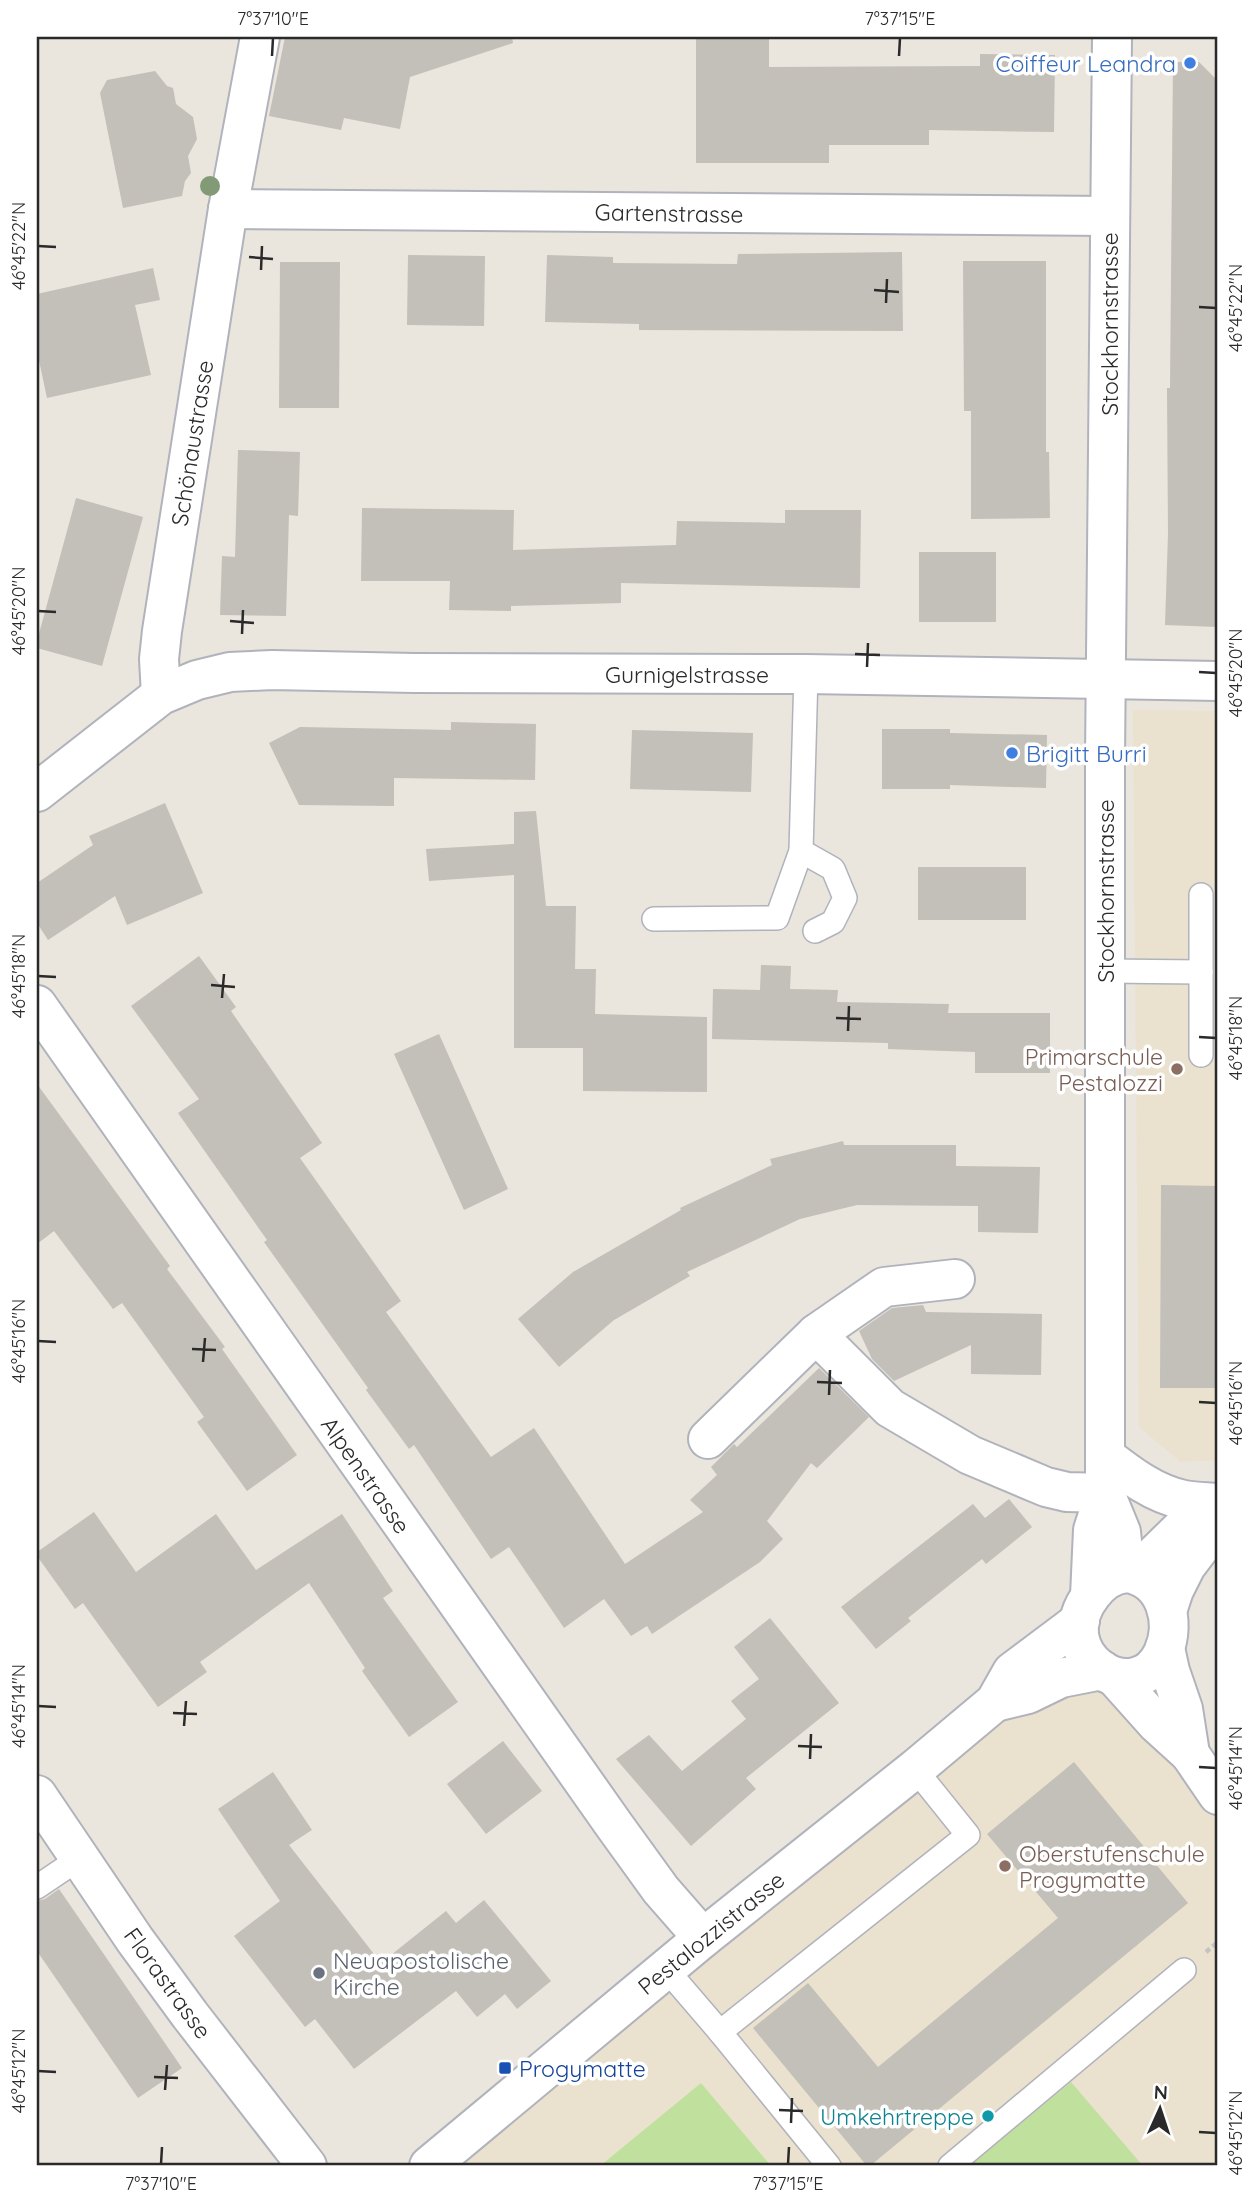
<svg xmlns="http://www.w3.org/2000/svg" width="1255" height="2203" font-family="Quicksand,sans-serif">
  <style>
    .education { fill: #eae2ce }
    .pitch { fill: #c0e09d }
    .building { fill: #c3bfb9 }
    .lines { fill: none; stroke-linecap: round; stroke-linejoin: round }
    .service-casing { stroke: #b1b3bc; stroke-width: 26 }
    .minor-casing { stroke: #b1b3bc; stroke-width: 42 }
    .tertiary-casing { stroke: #b1b3bc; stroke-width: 42 }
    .path { stroke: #c3c3c3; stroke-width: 4.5; stroke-dasharray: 5 3.5; stroke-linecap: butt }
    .service { stroke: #fff; stroke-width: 23 }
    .minor { stroke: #fff; stroke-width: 38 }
    .tertiary { stroke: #fff; stroke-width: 38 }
    .tree { fill: #829b76 }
    .ticks { fill: none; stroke: #2a2a2a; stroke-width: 2.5 }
    .shop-dot { fill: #3f7fe0; stroke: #fff; stroke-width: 2.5 }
    .education-dot { fill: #8d6e63; stroke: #fff; stroke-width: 2.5 }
    .worship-dot { fill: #6b7280; stroke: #fff; stroke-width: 2.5 }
    .transit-dot { fill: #1a4fb4; stroke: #fff; stroke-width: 2.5 }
    .culture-dot { fill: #0f9aa8; stroke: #fff; stroke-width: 2.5 }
    .labels { text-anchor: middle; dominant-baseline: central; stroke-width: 7; stroke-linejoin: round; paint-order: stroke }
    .shop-label { font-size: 23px; fill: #366cbe; stroke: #fff; text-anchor: end }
    .street-label { font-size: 23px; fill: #2a2a2a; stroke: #fff }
    .education-label { font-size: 23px; fill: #785e54; stroke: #fff; text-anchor: end }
    .worship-label { font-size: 23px; fill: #5b616d; stroke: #fff; text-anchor: start }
    .transit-label { font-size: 23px; fill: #164399; stroke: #fff; text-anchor: start }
    .culture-label { font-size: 23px; fill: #0d838f; stroke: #fff; text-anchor: end }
    .neatline { fill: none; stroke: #2a2a2a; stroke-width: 2.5 }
    .ticks-label { font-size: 18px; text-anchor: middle; fill: #2a2a2a }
  </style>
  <rect width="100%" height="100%" fill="#eae5dd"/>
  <!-- education -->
  <g class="education">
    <polygon points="1133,710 1218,711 1218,1460 1181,1462 1139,1427"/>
    <polygon points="1088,1673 1218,1795 1218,2166 429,2166 995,1702"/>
  </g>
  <!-- pitch -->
  <g class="pitch">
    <polygon points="1071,2082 1143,2166 969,2166"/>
    <polygon points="701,2083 771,2166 600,2166"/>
  </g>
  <!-- building -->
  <g class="building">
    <polygon points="285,37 512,37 513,43 410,77 400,129 344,118 341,130 269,116"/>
    <polygon points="696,37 769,37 769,67 980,66 980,54 1055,55 1054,132 929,130 929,145 829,145 829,163 696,163"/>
    <polygon points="1173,62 1199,62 1218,81 1218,627 1165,625 1168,534 1167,388 1170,388"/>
    <polygon points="155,71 167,86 173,88 176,104 193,117 197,139 188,156 191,173 185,181 182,196 123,208 100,93 107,80"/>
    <polygon points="902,252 903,331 639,330 639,324 545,322 547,255 613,257 613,263 737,264 738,254"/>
    <polygon points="408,255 485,256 484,326 407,325"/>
    <polygon points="963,261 1046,261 1046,452 1049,452 1050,518 971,519 971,411 964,411"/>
    <polygon points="280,262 340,262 339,408 279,408"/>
    <polygon points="153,268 160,300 135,305 151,375 47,398 37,351 37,294"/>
    <polygon points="238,450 300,452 298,516 289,515 286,616 220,615 222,556 235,557"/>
    <polygon points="76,498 143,517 102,666 37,648 37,641"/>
    <polygon points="362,508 514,510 513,550 676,545 677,521 785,523 785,510 861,510 860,588 621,583 621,603 511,606 511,611 449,610 450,581 361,581"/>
    <rect x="919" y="552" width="77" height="70"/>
    <polygon points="451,722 536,724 535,780 394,778 394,806 299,805 269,743 300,727 451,730"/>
    <polygon points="882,729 950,729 950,733 1047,735 1046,788 950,785 950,789 882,789"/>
    <polygon points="632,730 753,733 751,792 630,789"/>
    <polygon points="165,803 203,893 127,925 115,896 48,940 37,923 37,883 93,845 89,836"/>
    <polygon points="536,811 546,906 576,906 575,969 596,969 595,1014 707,1017 707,1092 583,1091 583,1048 514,1048 514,875 429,881 426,849 514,844 514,812"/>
    <rect x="918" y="867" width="108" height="53"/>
    <polygon points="199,956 236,1007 231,1011 322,1143 300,1158 401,1301 386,1312 491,1457 534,1428 625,1564 703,1512 690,1500 717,1475 711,1467 734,1444 737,1447 819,1368 869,1417 817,1468 811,1463 767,1521 783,1539 760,1562 652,1634 647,1626 631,1636 604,1599 564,1628 509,1547 491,1559 414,1445 409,1449 366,1390 368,1388 264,1242 267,1240 178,1113 199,1099 131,1006"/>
    <polygon points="761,965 791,966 790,989 838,990 837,1002 949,1004 948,1013 1050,1013 1050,1073 975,1073 975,1052 888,1049 888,1043 712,1039 713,989 760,990"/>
    <polygon points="439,1034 508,1189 464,1210 394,1054"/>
    <polygon points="37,1084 170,1266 167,1269 225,1347 222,1349 297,1455 247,1491 197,1422 204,1417 122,1303 113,1309 54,1231 37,1244"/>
    <polygon points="843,1141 844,1145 956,1145 956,1166 1040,1167 1038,1233 978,1232 978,1206 857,1205 800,1219 687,1272 690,1276 614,1320 559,1367 518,1319 573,1272 681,1210 680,1208 772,1165 770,1159"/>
    <polygon points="1161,1185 1218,1186 1218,1388 1160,1388"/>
    <polygon points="923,1305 926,1312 1042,1314 1041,1375 971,1374 971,1345 894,1381 872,1359 859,1331 892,1308"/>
    <polygon points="1009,1499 1032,1527 986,1564 982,1559 908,1618 911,1621 876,1649 841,1607 973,1504 985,1518"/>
    <polygon points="94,1512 136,1572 216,1514 256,1570 342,1514 393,1591 383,1598 458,1702 409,1737 362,1671 365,1668 309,1583 200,1662 207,1672 158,1707 83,1603 75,1609 37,1556 37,1552"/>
    <polygon points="770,1618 839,1703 746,1778 756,1789 691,1846 616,1759 649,1735 682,1771 746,1719 731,1701 759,1679 734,1647"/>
    <polygon points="503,1741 542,1791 486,1834 447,1784"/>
    <polygon points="1074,1762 1146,1849 1145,1851 1188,1903 870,2166 867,2166 753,2028 808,1983 878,2067 1058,1918 987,1834"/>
    <polygon points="273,1772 312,1830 289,1845 381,1963 446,1911 456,1923 484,1900 551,1981 517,2009 505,1994 477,2017 456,1991 354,2069 315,2019 305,2027 234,1936 280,1901 218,1809"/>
    <polygon points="59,1889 182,2068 138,2098 37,1951 37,1901 45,1899"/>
  </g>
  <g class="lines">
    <!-- service casing -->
    <g class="service-casing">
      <g id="service">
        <polyline points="801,851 833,869 845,898 833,922 815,931"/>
        <polyline points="1201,895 1201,1055"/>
        <polyline points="654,919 777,918 801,851 806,674"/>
        <polyline points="1105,971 1201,972"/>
        <polyline points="37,1887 80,1858"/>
        <polyline points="666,1969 720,2032 829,2166"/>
        <polyline points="720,2032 968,1835 915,1769"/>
        <polyline points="950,2166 1184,1970"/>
      </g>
    </g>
    <!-- minor casing -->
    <g class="minor-casing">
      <g id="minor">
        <polyline points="228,209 1110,216"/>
        <polyline points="161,695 159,659 162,631 228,209 260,37"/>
        <polyline points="37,792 161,695 197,680 230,672 272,670 414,673 806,674 1218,681"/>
        <polyline points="37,1005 614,1825 661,1890 703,1938"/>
        <polyline points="816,1334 890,1408 970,1455 1046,1487 1067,1492 1105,1493"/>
        <polyline points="708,1439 816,1334 884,1287 955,1279"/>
        <polyline points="37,1795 135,1940 190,2015 307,2166"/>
      </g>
    </g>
    <!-- tertiary casing -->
    <g class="tertiary-casing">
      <g id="tertiary">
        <path d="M 1105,1456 C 1128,1474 1154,1494 1184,1500 C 1195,1502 1207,1502 1218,1503"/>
        <polyline points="1105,1493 1121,1532 1124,1561 1127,1573"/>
        <path d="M 1127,1573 C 1165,1579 1177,1621 1163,1653 C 1135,1713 1045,1654 1092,1594 C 1101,1582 1112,1574 1127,1573 Z"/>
        <polyline points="1135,1574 1186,1524 1218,1510"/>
        <polyline points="1090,1596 1093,1530 1105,1493 1105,758 1112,37"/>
        <polyline points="1167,1611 1174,1590 1186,1566 1218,1524"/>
        <polyline points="1165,1648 1170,1671 1183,1709 1190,1754"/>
        <polyline points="1115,1677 1157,1724 1190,1754 1218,1795"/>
        <polyline points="995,1702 1028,1694 1061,1678 1102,1670"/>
        <polyline points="429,2166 703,1938 915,1769 995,1702 1012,1672 1080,1621"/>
      </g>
    </g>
    <!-- path -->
    <polyline class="path" points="1206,1952 1218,1942"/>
    <!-- service -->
    <use href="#service" class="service"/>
    <!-- minor -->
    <use href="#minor" class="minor"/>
    <!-- tertiary -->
    <use href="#tertiary" class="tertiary"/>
  </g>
  <!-- trees -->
  <circle class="tree" cx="210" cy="186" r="10"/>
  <!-- ticks -->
  <path class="ticks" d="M 272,56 L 273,38M 899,56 L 900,38M 38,246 L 56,247M 249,257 L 273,259M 261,270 L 262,246M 874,290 L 899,292M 886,303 L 887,279M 1199,307 L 1216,308M 38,611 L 56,612M 230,621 L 254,623M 242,634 L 243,610M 855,654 L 880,655M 867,667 L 868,643M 1199,672 L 1216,673M 38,976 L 56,977M 211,985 L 235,987M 222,998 L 224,974M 836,1018 L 861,1019M 848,1031 L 849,1006M 1199,1037 L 1216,1038M 38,1341 L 56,1342M 192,1349 L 216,1350M 203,1362 L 205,1338M 817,1382 L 842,1383M 829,1395 L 830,1370M 1199,1402 L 1216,1403M 38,1706 L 56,1707M 173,1713 L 197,1714M 184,1726 L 186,1701M 798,1746 L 822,1747M 810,1759 L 811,1734M 1199,1767 L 1216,1768M 38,2071 L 56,2072M 154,2077 L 178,2078M 165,2090 L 167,2065M 779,2110 L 803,2111M 791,2123 L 792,2098M 1199,2132 L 1216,2133M 161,2164 L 162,2147M 788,2164 L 789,2147"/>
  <!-- markers -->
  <g class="shop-dot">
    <circle cx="1190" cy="63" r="7"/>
    <circle cx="1012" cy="753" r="7"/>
  </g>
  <g class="education-dot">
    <circle cx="1177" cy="1069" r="7"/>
    <circle cx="1005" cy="1866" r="7"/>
  </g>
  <circle class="worship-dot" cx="319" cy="1973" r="7"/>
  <rect class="transit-dot" x="498" y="2061" width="14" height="14" rx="3.5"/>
  <circle class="culture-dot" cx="988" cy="2116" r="7"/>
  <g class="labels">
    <!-- shop labels -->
    <g class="shop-label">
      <text x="1176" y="63">Coiffeur Leandra</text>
      <text x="1026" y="753" text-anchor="start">Brigitt Burri</text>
    </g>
    <!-- street labels -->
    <g class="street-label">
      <text transform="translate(669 213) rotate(1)">Gartenstrasse</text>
      <text transform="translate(1109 324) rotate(-90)">Stockhornstrasse</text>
      <text transform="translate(192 443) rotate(-81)">Schönaustrasse</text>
      <text x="687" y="674">Gurnigelstrasse</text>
      <text transform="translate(1105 891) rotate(-90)">Stockhornstrasse</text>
      <text transform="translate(366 1475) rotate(55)">Alpenstrasse</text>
      <text transform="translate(711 1933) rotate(-39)">Pestalozzistrasse</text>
      <text transform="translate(168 1983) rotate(54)">Florastrasse</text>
    </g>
    <!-- education labels -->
    <g class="education-label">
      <text x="1163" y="1056">Primarschule<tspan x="1163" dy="26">Pestalozzi</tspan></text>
      <text x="1019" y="1853" text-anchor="start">Oberstufenschule<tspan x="1019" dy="26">Progymatte</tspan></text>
    </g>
    <!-- worship labels -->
    <g class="worship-label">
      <text x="333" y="1960">Neuapostolische<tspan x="333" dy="26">Kirche</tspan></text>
    </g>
    <!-- transit labels -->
    <g class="transit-label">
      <text x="519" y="2068">Progymatte</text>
    </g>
    <!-- culture labels -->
    <g class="culture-label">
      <text x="974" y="2116">Umkehrtreppe</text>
    </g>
  </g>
  <!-- border -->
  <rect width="1255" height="2203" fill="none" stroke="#ffffff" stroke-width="77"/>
  <!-- north arrow -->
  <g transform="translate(1160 2109) rotate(3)" stroke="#ffffff" stroke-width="5" paint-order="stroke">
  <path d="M0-5L12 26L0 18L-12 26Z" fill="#2a2a2a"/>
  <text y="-10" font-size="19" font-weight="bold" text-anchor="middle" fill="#2a2a2a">N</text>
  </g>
  <rect x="38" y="38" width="1178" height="2126" class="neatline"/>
  <g class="ticks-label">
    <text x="273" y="25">7°37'10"E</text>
    <text x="900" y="25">7°37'15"E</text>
    <text transform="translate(19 246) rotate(-90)" y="6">46°45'22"N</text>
    <text transform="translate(1236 308) rotate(-90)" y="6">46°45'22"N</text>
    <text transform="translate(19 611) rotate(-90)" y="6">46°45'20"N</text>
    <text transform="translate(1236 673) rotate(-90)" y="6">46°45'20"N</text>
    <text transform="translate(19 976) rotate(-90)" y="6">46°45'18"N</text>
    <text transform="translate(1236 1038) rotate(-90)" y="6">46°45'18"N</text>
    <text transform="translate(19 1341) rotate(-90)" y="6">46°45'16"N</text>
    <text transform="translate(1236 1403) rotate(-90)" y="6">46°45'16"N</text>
    <text transform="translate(19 1706) rotate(-90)" y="6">46°45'14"N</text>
    <text transform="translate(1236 1768) rotate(-90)" y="6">46°45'14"N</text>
    <text transform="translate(19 2071) rotate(-90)" y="6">46°45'12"N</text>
    <text transform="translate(1236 2133) rotate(-90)" y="6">46°45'12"N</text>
    <text x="161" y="2190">7°37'10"E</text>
    <text x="788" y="2190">7°37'15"E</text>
  </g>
</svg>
